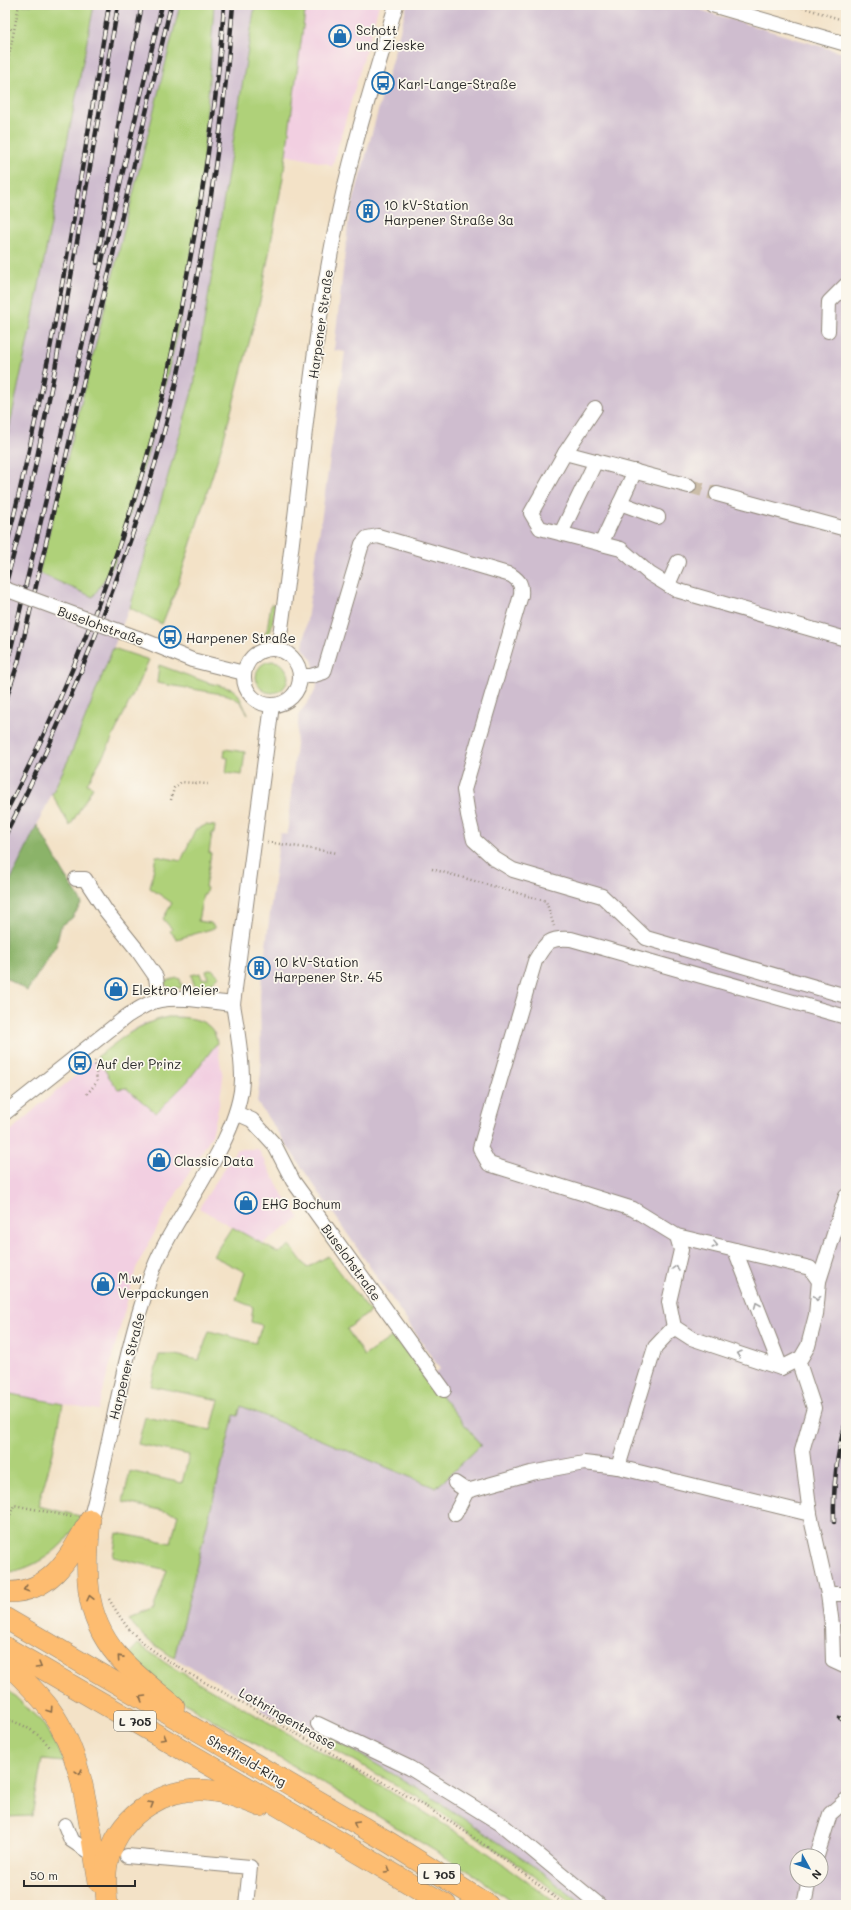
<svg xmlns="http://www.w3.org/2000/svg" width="851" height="1910" font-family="Mali,sans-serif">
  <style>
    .built { fill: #f2cfe1 }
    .industrial { fill: #cfbdcf; fill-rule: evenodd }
    .green { fill: #afd179; stroke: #6d7e52 }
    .forest { fill: #8bb369; stroke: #5b6f4a }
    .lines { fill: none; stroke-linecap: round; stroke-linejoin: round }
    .minor-tunnel { stroke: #cbbda8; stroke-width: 14; stroke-dasharray: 14 7; stroke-linecap: butt }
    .minor-casing { stroke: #8f8679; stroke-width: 16 }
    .highway-casing { stroke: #8f8679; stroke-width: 22 }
    .path { stroke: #8f8679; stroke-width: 2.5; stroke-dasharray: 1 3; stroke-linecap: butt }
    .minor { stroke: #fff; stroke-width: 14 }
    .highway { stroke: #fdbc6f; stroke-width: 21 }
    .rail-casing { stroke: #2b2b2b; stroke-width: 4.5 }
    .rail { stroke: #fbf7ec; stroke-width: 3; stroke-dasharray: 9; stroke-linecap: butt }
    .minor-bridge-casing { stroke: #8f8679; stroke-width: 16; stroke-linecap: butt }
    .minor-bridge { stroke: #fff; stroke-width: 14 }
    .oneway { stroke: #a0a0a0 }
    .oneway2 { stroke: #8a6c4a }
    .labels { text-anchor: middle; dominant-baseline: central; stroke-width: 3.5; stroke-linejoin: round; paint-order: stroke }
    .shield { fill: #fbf7ec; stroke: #696865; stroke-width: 1 }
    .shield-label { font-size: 12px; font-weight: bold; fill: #2b2b2b }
    .poi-label { font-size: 13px; fill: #2b2b2b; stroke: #fbf7ec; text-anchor: start }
    .street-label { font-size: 13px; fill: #2b2b2b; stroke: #fbf7ec }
  </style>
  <rect width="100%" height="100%" fill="#fbf7ec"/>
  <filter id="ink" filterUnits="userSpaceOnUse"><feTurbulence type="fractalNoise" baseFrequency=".025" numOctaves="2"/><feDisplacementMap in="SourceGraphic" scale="8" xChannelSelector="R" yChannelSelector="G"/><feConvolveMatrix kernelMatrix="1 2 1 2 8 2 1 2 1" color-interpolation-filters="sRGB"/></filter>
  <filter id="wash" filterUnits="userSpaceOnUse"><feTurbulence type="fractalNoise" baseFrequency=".012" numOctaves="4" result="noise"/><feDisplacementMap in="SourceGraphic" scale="16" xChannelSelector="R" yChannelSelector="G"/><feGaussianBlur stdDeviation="0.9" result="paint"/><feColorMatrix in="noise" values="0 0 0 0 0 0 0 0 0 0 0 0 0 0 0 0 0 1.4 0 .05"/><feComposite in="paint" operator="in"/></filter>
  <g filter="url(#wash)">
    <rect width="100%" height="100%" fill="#f3e2c7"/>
    <!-- built -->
    <g class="built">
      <polygon points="306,5 379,5 332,167 329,164 286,155"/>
      <polygon points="178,1016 199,1020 208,1025 215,1033 223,1078 219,1105 212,1135 166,1211 136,1268 98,1410 5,1393 5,1136 37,1107 132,1030 145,1023"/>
      <polygon points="237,1149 258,1149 283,1195 300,1218 262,1244 199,1208"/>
    </g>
    <!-- industrial -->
    <g class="industrial">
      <polygon points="94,5 255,5 194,385 134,596 71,754 5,892 5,448 33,316"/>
      <path d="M 407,5 L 684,5 L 846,54 L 846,1905 L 583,1905 L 539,1870 L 427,1794 L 318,1730 L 313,1735 L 260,1710 L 261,1706 L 174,1658 L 234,1414 L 241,1406 L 436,1488 L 428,1379 L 440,1369 L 257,1102 L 261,1073 L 260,994 L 280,833 L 287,835 L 299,714 L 313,695 L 317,686 L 316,673 L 312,660 L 303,648 L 345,352 L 334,350 L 349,217 ZM 797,1856 L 821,1856 L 821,1880 L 797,1880 Z"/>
    </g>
    <!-- green -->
    <g class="green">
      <polygon points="5,5 94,5 33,316 5,448"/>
      <polygon points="180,5 214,5 201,200 175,344 146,459 130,514 114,564 93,597 39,573"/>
      <polygon points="255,5 306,5 283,177 261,297 223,442 176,590 162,624 130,608 194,385"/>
      <path d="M 271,604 L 275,605 C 273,618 273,632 264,642 L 261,640 L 267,630 Z"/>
      <polygon points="113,648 149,660 108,747 87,784 93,787 70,826 52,794 71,754"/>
      <circle cx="272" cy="677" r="16"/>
      <polygon points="159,665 206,682 232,689 238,694 248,715 241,702 228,695 157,683"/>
      <polygon points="225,749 245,752 242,775 226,773 228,758 224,757"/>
      <polygon points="206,825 215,826 214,833 212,833 209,853 211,853 210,860 208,861 210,861 205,887 207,888 205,895 203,895 198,921 211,923 215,928 177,939 170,931 172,929 163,919 172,903 150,888 156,856 181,861 195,830"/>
      <polygon points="212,969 219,976 212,983 195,987 191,975 200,973 202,979 208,978 206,971"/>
      <polygon points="177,978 180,979 182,988 169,988 163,982"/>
      <path d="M 168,1017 C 189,1017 214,1018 217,1043 L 187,1082 L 156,1113 L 126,1088 L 118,1089 L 109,1077 L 97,1057 C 121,1039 138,1023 168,1017 Z"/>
      <polygon points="232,1227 279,1253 290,1245 307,1268 328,1256 370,1312 347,1329 364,1356 393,1336 481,1445 436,1488 241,1406 238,1416 234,1415 174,1658 145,1638 129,1620 153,1610 167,1570 113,1557 117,1533 171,1543 178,1514 123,1502 130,1471 182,1483 189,1455 138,1444 145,1417 211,1430 219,1400 151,1386 159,1355 175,1355 199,1360 209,1331 256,1343 262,1325 251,1322 253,1307 236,1300 245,1272 213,1256"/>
      <path d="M 5,1393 L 63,1404 L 53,1453 L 38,1506 L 80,1516 C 69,1546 36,1569 5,1573 Z"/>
      <polygon points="138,1644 170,1666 408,1802 477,1845 559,1905 515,1905 478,1877 343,1795 196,1710 161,1688 127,1656"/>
      <polygon points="5,1687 43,1723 65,1762 42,1760 32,1816 5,1817"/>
      <polygon points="318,1730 427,1794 539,1870 583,1905 574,1905 525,1869 419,1798 312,1737"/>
    </g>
    <!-- forest -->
    <polygon class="forest" points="37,825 62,870 82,903 72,918 61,926 56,946 27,991 5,977 5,892"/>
  </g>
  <g filter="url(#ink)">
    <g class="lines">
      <!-- minor-tunnel -->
      <polyline class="minor-tunnel" points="689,486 717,494"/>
      <!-- minor casing -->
      <g class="minor-casing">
        <g id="minor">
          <polyline points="712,5 846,44"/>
          <polyline points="828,331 829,302 846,285"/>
          <polyline points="565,453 595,408"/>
          <polyline points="689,486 565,453 531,513 540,528 621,549 650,574 676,590 846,639"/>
          <polyline points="717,494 846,529"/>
          <polyline points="620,503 658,517"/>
          <polyline points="561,533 596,461"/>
          <polyline points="601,544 635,471"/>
          <polyline points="668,585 678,562"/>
          <polyline points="138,638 192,660 244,673"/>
          <circle cx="272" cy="677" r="28"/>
          <path d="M 278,649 C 299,510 307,369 335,231 C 350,154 374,80 396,5"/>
          <path d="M 300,676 L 311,676 L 324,672 L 362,544 L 367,538 L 378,536 L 511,575 C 520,581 522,585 521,595 L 464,790 L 468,815 L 474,840 L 495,859 L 513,870 L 602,896 L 646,938 L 846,996"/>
          <polyline points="76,879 85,879 106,911 138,951 156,977 159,1000"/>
          <path d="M 5,1113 L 127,1016 C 137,1010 148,1002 160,1000 C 183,996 210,1002 233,1004"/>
          <polyline points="236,1113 252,1120 274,1144 293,1181 444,1390"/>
          <path d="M 677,1236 L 681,1250 L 669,1302 L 674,1327 L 691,1338 L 781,1368 L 801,1358 L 808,1346 L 816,1315 L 819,1281 L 810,1268 L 677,1236 L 633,1209 L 489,1164 L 480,1148 L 535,961 C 546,943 548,937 571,939 L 846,1017"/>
          <polyline points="735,1250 781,1368"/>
          <polyline points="819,1281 846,1196"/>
          <polyline points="798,1360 814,1408 802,1451 810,1514"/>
          <polyline points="618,1467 655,1347 674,1327"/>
          <polyline points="455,1483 467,1491 455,1514"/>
          <polyline points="467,1491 531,1473 584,1463 618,1467 810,1514 828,1594 832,1625 833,1661 846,1667"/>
          <path d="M 90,1520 C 110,1449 119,1377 141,1307 C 145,1295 148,1282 153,1270 C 175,1213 241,1139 242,1079 C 242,1054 237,1029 233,1004 L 272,705"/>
          <polyline points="828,1594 846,1594"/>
          <polyline points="318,1724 410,1768 501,1824 599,1905"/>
          <polyline points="65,1825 71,1840 95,1856"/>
          <polyline points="127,1856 250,1867 246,1905"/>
          <polyline points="817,1856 830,1814 846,1800"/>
          <polyline points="804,1905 809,1880"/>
        </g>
      </g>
      <!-- highway casing -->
      <g class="highway-casing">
        <g id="highway">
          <path d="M 90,1520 C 86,1570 82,1614 117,1655 C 133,1674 155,1690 174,1706"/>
          <path d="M 5,1592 C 49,1594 68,1560 86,1527"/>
          <polyline points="5,1618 390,1843 488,1905"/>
          <polyline points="5,1647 211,1766 446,1905"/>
          <path d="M 5,1661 C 20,1676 36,1691 49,1708 C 86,1759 88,1822 99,1882"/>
          <path d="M 107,1905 C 106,1889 104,1872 109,1856 C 122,1812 168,1785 213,1791 C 230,1793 245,1800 260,1806"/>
        </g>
      </g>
      <!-- path -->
      <g class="path">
        <polyline points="795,5 846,21"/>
        <polyline points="5,23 13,31"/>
        <polyline points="5,76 19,5"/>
        <polyline points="171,800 174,788 181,782 208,784"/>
        <polyline points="267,842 338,853"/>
        <polyline points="432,869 546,901 554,926"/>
        <polyline points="87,1094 97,1082 95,1060"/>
        <polyline points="5,1530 14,1505 72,1517"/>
        <path d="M 109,1599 C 115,1609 121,1619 129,1629 C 157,1660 211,1685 248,1706 C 303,1738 359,1768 414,1800 C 467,1830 517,1868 565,1905"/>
        <path d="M 5,1719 C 24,1724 37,1732 50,1747"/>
      </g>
      <!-- minor -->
      <use href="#minor" class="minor"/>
      <!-- highway -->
      <use href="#highway" class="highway"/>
      <!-- rail casing -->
      <g class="rail-casing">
        <g id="rail">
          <polyline points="97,263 119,120 142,5"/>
          <path d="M 5,551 C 51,371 79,188 109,5"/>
          <polyline points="5,587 30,492 55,369 118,5"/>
          <polyline points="5,674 162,5"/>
          <polyline points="5,702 18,663 39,573 171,5"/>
          <path d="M 5,814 C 63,701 111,582 146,460 C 164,398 176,334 188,270 C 205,182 218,94 224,5"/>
          <path d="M 5,836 C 66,717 116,592 155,464 C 173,403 186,340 197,277 C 214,187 226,96 233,5"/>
          <path d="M 834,1522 C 833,1487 836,1455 846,1422"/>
          <polyline points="840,1718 846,1721"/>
        </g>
      </g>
      <!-- rail -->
      <use href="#rail" class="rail"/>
      <!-- minor-bridge casing -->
      <g class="minor-bridge-casing">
        <polyline id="minor-bridge" points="5,589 138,638"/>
      </g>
      <!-- minor-bridge -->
      <use href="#minor-bridge" class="minor-bridge"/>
    </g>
    <!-- one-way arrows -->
    <defs><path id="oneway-chevron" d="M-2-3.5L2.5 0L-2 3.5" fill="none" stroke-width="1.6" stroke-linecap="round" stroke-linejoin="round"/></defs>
    <g class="oneway">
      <use href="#oneway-chevron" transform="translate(715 1245) rotate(14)"/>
      <use href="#oneway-chevron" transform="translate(676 1268) rotate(-74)"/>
      <use href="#oneway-chevron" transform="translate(817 1298) rotate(94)"/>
      <use href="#oneway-chevron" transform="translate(757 1305) rotate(-112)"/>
      <use href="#oneway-chevron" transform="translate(739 1354) rotate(-162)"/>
    </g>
    <g class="oneway2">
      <use href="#oneway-chevron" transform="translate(26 1589) rotate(163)"/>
      <use href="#oneway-chevron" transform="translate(90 1598) rotate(-103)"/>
      <use href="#oneway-chevron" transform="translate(120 1658) rotate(-132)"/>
      <use href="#oneway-chevron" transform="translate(39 1666) rotate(30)"/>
      <use href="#oneway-chevron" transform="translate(142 1698) rotate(-149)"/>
      <use href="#oneway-chevron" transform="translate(50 1710) rotate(56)"/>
      <use href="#oneway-chevron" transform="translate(164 1738) rotate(30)"/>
      <use href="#oneway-chevron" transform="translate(79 1772) rotate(74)"/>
      <use href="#oneway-chevron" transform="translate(151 1804) rotate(-31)"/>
      <use href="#oneway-chevron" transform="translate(356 1824) rotate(-150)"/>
      <use href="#oneway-chevron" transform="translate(388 1870) rotate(31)"/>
    </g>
  </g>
  <!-- icons -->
  <defs>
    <g id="shop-ring" transform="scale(1.15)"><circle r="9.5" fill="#fbf7ec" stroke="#1f6fb2" stroke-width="1.5"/><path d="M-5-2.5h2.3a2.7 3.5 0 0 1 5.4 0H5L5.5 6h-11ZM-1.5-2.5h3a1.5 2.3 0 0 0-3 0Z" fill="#1f6fb2"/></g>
    <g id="bus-ring" transform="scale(1.15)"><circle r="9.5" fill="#fbf7ec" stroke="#1f6fb2" stroke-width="1.5"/><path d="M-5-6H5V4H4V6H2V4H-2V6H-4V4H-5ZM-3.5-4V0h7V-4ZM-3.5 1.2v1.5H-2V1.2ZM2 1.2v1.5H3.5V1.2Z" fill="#1f6fb2"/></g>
    <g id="building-ring" transform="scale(1.15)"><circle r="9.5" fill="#fbf7ec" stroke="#1f6fb2" stroke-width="1.5"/><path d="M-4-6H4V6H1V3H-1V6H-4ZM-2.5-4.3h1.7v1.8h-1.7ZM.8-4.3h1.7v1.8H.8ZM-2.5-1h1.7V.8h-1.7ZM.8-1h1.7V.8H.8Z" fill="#1f6fb2"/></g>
  </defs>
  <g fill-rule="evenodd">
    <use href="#shop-ring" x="340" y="36"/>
    <use href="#bus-ring" x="383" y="83"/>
    <use href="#building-ring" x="368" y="211"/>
    <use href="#bus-ring" x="170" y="637"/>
    <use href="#building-ring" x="259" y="968"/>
    <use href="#shop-ring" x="116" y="989"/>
    <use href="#bus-ring" x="80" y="1063"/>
    <use href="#shop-ring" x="159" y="1160"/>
    <use href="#shop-ring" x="246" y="1203"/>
    <use href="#shop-ring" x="103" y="1284"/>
  </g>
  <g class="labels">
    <!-- shield labels -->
    <g class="shield">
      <rect x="114" y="1711" width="42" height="20" rx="3"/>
      <rect x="418" y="1864" width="42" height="20" rx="3"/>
    </g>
    <g class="shield-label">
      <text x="135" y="1721">L 705</text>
      <text x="439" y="1874">L 705</text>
    </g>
    <!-- poi labels -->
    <g class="poi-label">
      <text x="356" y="29">Schott<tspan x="356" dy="15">und Zieske</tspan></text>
      <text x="398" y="83">Karl-Lange-Straße</text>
      <text x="384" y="204">10 kV-Station<tspan x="384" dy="15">Harpener Straße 3a</tspan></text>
      <text x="186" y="637">Harpener Straße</text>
      <text x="274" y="961">10 kV-Station<tspan x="274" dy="15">Harpener Str. 45</tspan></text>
      <text x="132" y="989">Elektro Meier</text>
      <text x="96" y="1063">Auf der Prinz</text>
      <text x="174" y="1160">Classic Data</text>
      <text x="262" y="1203">EHG Bochum</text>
      <text x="118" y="1277">M.w.<tspan x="118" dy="15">Verpackungen</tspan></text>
    </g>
    <!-- street labels -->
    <g class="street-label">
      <text transform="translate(320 324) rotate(-82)">Harpener Straße</text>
      <text transform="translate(101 625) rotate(20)">Buselohstraße</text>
      <text transform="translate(352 1262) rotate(54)">Buselohstraße</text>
      <text transform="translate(126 1366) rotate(-76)">Harpener Straße</text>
      <text transform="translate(288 1718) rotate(30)">Lothringentrasse</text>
      <text transform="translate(247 1760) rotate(30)">Sheffield-Ring</text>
    </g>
  </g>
  <!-- margin -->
  <rect width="851" height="1910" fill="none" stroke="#fbf7ec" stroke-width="20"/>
  <!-- north arrow -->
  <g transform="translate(809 1868) rotate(130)"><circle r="19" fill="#fbf7ec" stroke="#a8a59f"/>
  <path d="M0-3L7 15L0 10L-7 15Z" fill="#1f6fb2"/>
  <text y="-6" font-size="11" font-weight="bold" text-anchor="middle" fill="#2b2b2b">N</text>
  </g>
  <!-- scale -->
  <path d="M24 1880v6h111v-6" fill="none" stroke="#2b2b2b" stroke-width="2"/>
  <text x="30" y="1880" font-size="12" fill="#2b2b2b" stroke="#fbf7ec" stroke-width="3" paint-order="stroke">50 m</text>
</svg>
